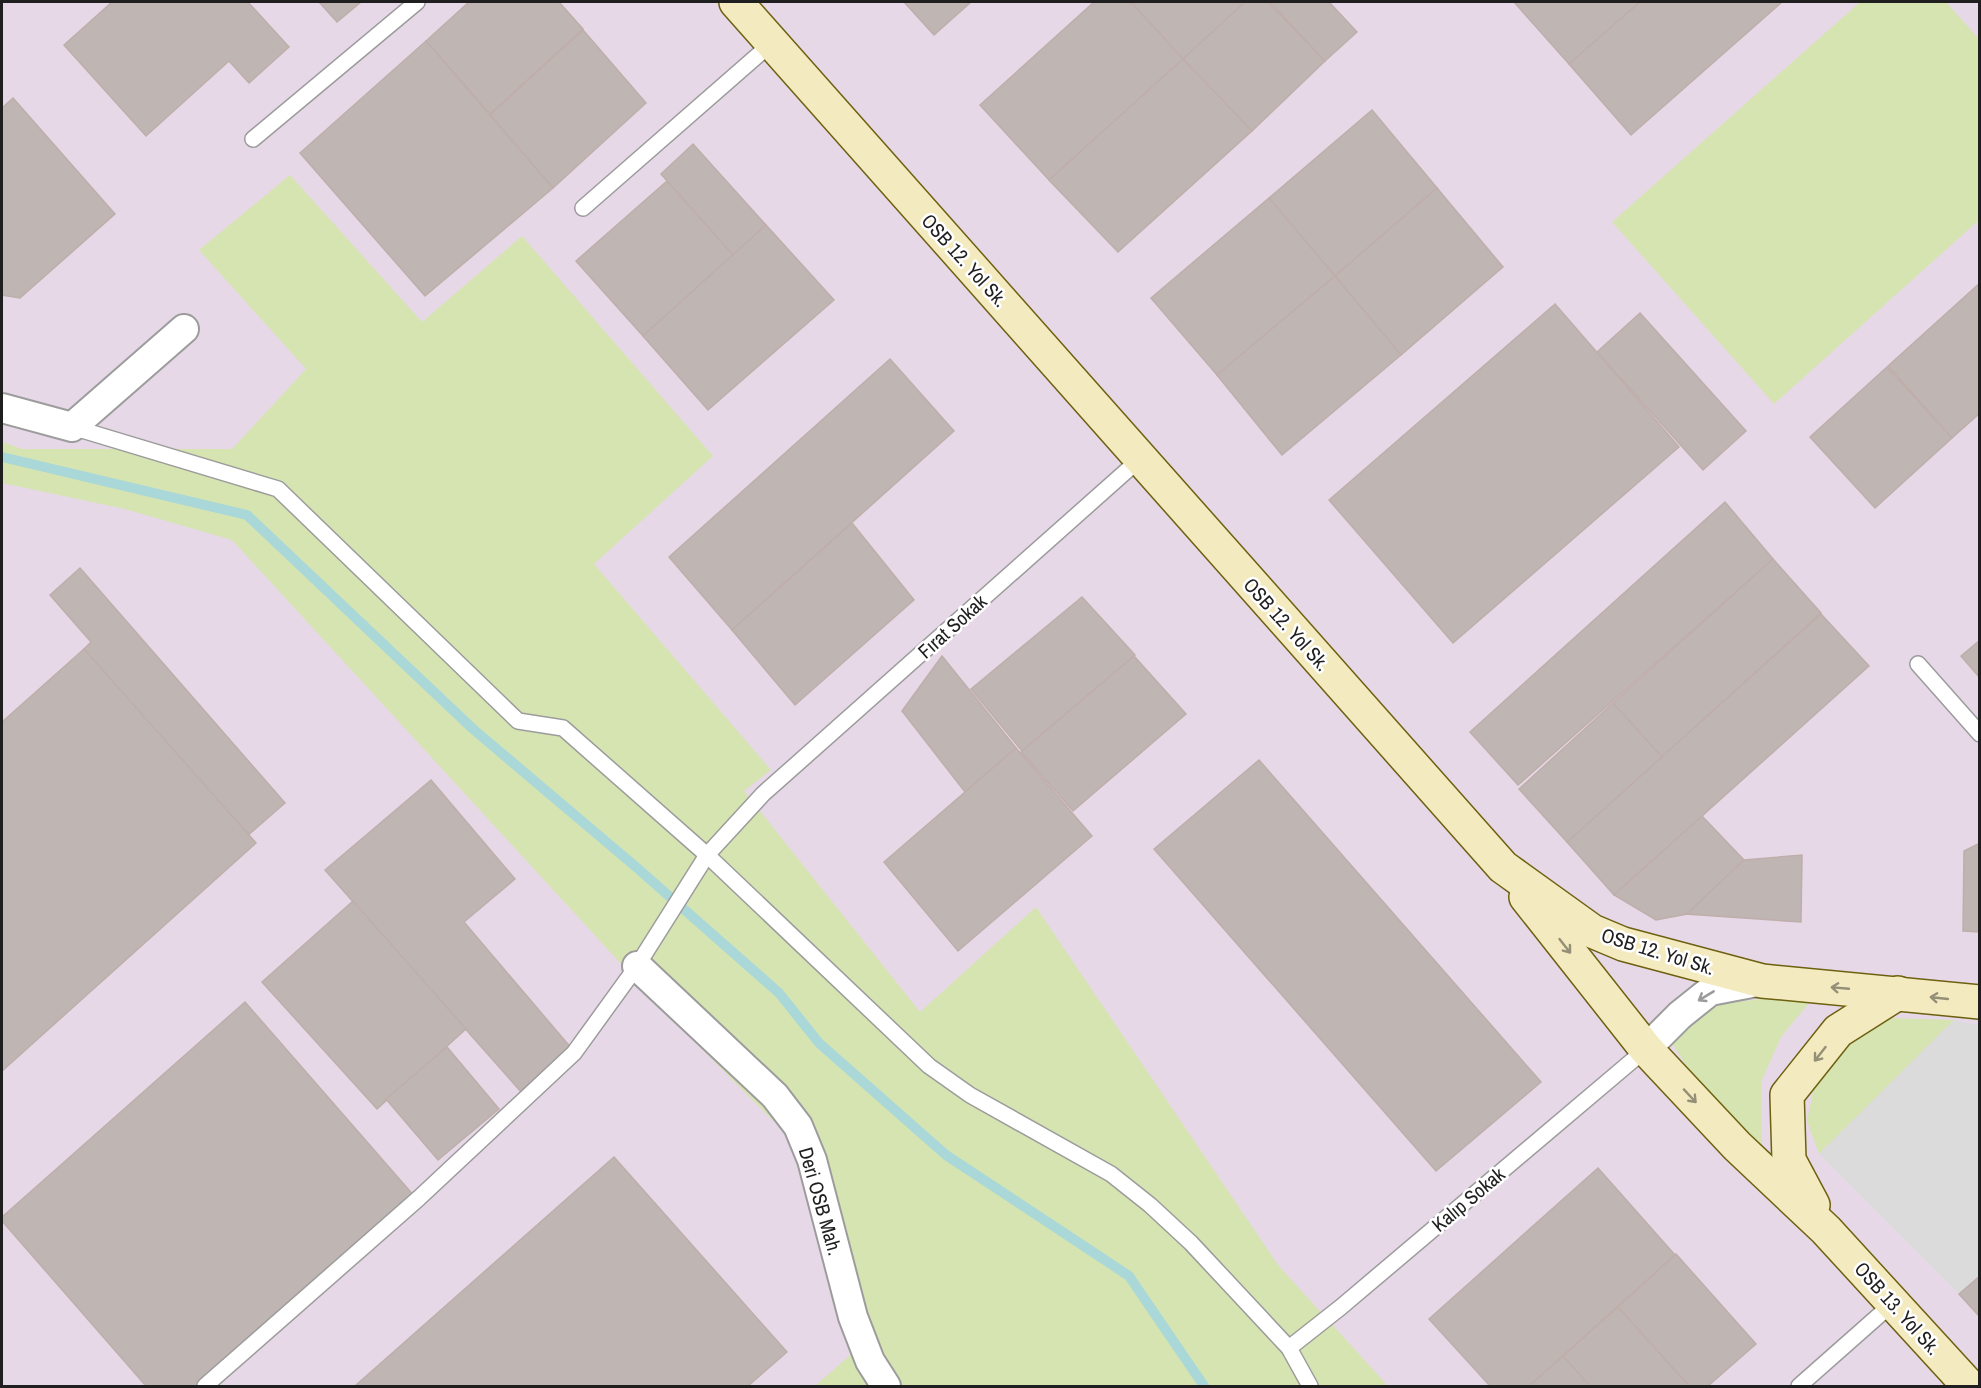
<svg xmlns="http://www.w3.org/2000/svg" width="1981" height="1388" font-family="'Archivo Narrow',sans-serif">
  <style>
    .industrial { fill: #e6d8e7 }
    .grass { fill: #d6e4b1 }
    .parking { fill: #dbdbdb }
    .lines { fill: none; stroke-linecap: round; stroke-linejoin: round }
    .stream { stroke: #aad8d8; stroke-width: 10 }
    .building { fill: #bfb5b3; stroke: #bfaeaa; stroke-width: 1.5 }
    .lane-casing { stroke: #9c9c9c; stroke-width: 18 }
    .street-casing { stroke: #9c9c9c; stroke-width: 32 }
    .secondary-casing { stroke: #6d600f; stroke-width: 36 }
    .lane { stroke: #fff; stroke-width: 15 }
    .street { stroke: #fff; stroke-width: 28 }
    .secondary { stroke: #f4eabf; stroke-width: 33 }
    .oneway { stroke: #948f77 }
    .oneway2 { stroke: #9a9a9a }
    .labels { text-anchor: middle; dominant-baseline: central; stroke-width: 5; stroke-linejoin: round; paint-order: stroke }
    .street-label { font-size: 20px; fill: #1f1f1f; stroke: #fff }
  </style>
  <rect width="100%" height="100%" fill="#efeae6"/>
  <!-- industrial -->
  <rect class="industrial" x="2" y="2" width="1977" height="1384"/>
  <!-- grass -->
  <g class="grass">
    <polygon points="1860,2 1946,2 1979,39 1979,220 1774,404 1612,222"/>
    <polygon points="290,175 422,322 522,236 713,456 594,564 771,770 744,791 920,1012 1036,907 1278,1265 1388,1386 815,1386 856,1350 803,1151 667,1014 232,540 125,509 2,483 2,442 22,449 232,449 306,369 199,250"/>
    <polygon points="1776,997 1809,1003 1781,1037 1761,1082 1762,1147 1692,1074 1673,1045 1684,1018 1706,1006"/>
    <polygon points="1890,1018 1954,1020 1819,1154 1807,1121 1816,1077 1857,1035"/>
  </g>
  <!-- parking -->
  <polygon class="parking" points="1954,1020 1979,1026 1979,1276 1959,1294 1819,1154"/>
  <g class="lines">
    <!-- stream -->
    <polyline class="stream" points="2,457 247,515 473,729 636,867 779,993 819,1043 946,1155 1129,1276 1204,1386"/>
  </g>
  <!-- building -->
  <g class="building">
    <polygon points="112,2 248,2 289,47 249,83 229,61 146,136 64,45"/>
    <polygon points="319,2 361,2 337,22"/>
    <polygon points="469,2 559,2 583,29 490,114 426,41"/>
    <polygon points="904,2 971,2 934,35"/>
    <polygon points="1094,2 1131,2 1183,59 1049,180 980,105"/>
    <polygon points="1131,2 1245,2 1183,59"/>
    <polygon points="1245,2 1268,2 1325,61 1252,131 1183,59"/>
    <polygon points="1270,2 1329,2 1357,32 1325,61"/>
    <polygon points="1514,2 1640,2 1569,64"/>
    <polygon points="1640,2 1782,2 1631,135 1569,64"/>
    <polygon points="583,30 646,103 553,188 490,115"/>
    <polygon points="426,41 553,188 425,296 300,153"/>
    <polygon points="1183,59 1252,131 1118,252 1049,180"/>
    <polygon points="13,98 115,214 20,298 2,295 2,108"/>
    <polygon points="1372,110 1437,188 1335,276 1269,198"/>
    <polygon points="693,144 766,225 733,255 661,174"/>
    <polygon points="667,181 733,255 643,336 576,261"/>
    <polygon points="1437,188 1503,267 1401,355 1335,276"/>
    <polygon points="1269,198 1335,276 1217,375 1151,298"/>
    <polygon points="766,225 834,300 708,410 643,336"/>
    <polygon points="1335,276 1401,355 1282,455 1217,375"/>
    <polygon points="1980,283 1980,413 1952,438 1888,366"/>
    <polygon points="1555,304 1679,447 1453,643 1329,500"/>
    <polygon points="1640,313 1746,431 1703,470 1597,352"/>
    <polygon points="890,359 954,431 732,630 669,557"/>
    <polygon points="1887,367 1952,438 1875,508 1810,437"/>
    <polygon points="1725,502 1773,559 1518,785 1470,732"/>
    <polygon points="852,523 914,600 795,705 732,630"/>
    <polygon points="1773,559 1821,613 1662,757 1613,703"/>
    <polygon points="80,568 285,803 247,836 84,649 91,642 50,595"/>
    <polygon points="1082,597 1135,655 1022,751 971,689"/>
    <polygon points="1821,614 1869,666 1614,895 1567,842"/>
    <polygon points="1980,640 1980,678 1961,656"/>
    <polygon points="84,649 256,843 2,1071 2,722"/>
    <polygon points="942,656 1016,748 965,792 902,711"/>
    <polygon points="1134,656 1186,714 1073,811 1021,752"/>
    <polygon points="1613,703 1662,757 1567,842 1519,789"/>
    <polygon points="1016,748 1092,836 958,951 884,862"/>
    <polygon points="1259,760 1541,1082 1436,1171 1154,849"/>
    <polygon points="431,780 515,879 464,922 572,1049 522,1093 325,870"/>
    <polygon points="1702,816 1744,860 1687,914 1656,920 1614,895"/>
    <polygon points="1980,843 1980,932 1963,931 1964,851"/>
    <polygon points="1802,855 1801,922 1687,914 1744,860"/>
    <polygon points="353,901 466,1029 377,1109 262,982"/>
    <polygon points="245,1002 415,1197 199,1386 146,1386 2,1221 2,1217"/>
    <polygon points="447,1047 499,1109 438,1160 386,1099"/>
    <polygon points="614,1157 787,1352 748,1386 355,1386"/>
    <polygon points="1598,1168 1675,1255 1529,1386 1490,1386 1429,1319"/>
    <polygon points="1676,1254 1756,1344 1708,1386 1689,1386 1618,1307"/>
    <polygon points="1980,1276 1980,1317 1959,1294"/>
    <polygon points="1618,1307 1689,1386 1590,1386 1563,1356"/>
    <polygon points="1563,1356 1590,1386 1529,1386"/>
  </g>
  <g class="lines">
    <!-- lane casing -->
    <g class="lane-casing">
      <g id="lane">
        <polyline points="253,139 417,2"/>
        <polyline points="583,208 773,42"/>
        <polyline points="72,427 278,489 518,721 563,728 707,855 929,1066 970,1095 1111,1174 1150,1205 1191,1243 1289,1348 1310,1386"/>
        <polyline points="1918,664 1980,734"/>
        <polyline points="1289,1348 1341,1307 1646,1049"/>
        <polyline points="205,1386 419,1198 574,1053 637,966 707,855 763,794 1141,458"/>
        <polyline points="1799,1386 1893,1303"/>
      </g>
    </g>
    <!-- street casing -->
    <g class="street-casing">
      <g id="street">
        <polyline points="2,408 72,427 184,329"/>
        <polyline points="637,966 775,1096 798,1126 812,1160 853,1317 870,1361 886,1386"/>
        <polyline points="1646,1049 1680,1015 1710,991 1762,981"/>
      </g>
    </g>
    <!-- secondary casing -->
    <g class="secondary-casing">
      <g id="secondary">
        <polyline points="736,2 1503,867 1592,931 1623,944 1762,981 1980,1002"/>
        <polyline points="1526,897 1646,1049 1737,1146 1826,1230 1969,1386"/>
        <polyline points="1813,1205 1789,1160 1787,1095 1838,1031 1898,993"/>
      </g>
    </g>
    <!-- lane -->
    <use href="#lane" class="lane"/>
    <!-- street -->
    <use href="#street" class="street"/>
    <!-- secondary -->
    <use href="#secondary" class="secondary"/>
  </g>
  <!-- one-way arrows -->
  <defs><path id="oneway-shaft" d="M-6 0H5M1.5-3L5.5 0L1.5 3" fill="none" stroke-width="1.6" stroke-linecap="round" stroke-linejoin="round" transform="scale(1.5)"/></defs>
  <g class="oneway">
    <use href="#oneway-shaft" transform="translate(1565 946) rotate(52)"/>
    <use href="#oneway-shaft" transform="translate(1840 988) rotate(-175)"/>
    <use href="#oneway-shaft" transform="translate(1939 998) rotate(-174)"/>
    <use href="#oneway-shaft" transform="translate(1820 1054) rotate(128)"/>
    <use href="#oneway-shaft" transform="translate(1690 1096) rotate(47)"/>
  </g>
  <use class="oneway2" href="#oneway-shaft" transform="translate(1706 996) rotate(149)"/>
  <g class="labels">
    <!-- street labels -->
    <g class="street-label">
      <text transform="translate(965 260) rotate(48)">OSB 12. Yol Sk.</text>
      <text transform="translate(1287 624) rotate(48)">OSB 12. Yol Sk.</text>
      <text transform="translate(952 626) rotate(-42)">Fırat Sokak</text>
      <text transform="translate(1658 951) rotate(17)">OSB 12. Yol Sk.</text>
      <text transform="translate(1468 1199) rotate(-40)">Kalıp Sokak</text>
      <text transform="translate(821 1201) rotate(74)">Deri OSB Mah.</text>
      <text transform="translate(1898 1308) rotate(48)">OSB 13. Yol Sk.</text>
    </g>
  </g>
  <!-- border -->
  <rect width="1981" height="1388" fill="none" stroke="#1f1f1f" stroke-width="6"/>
</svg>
